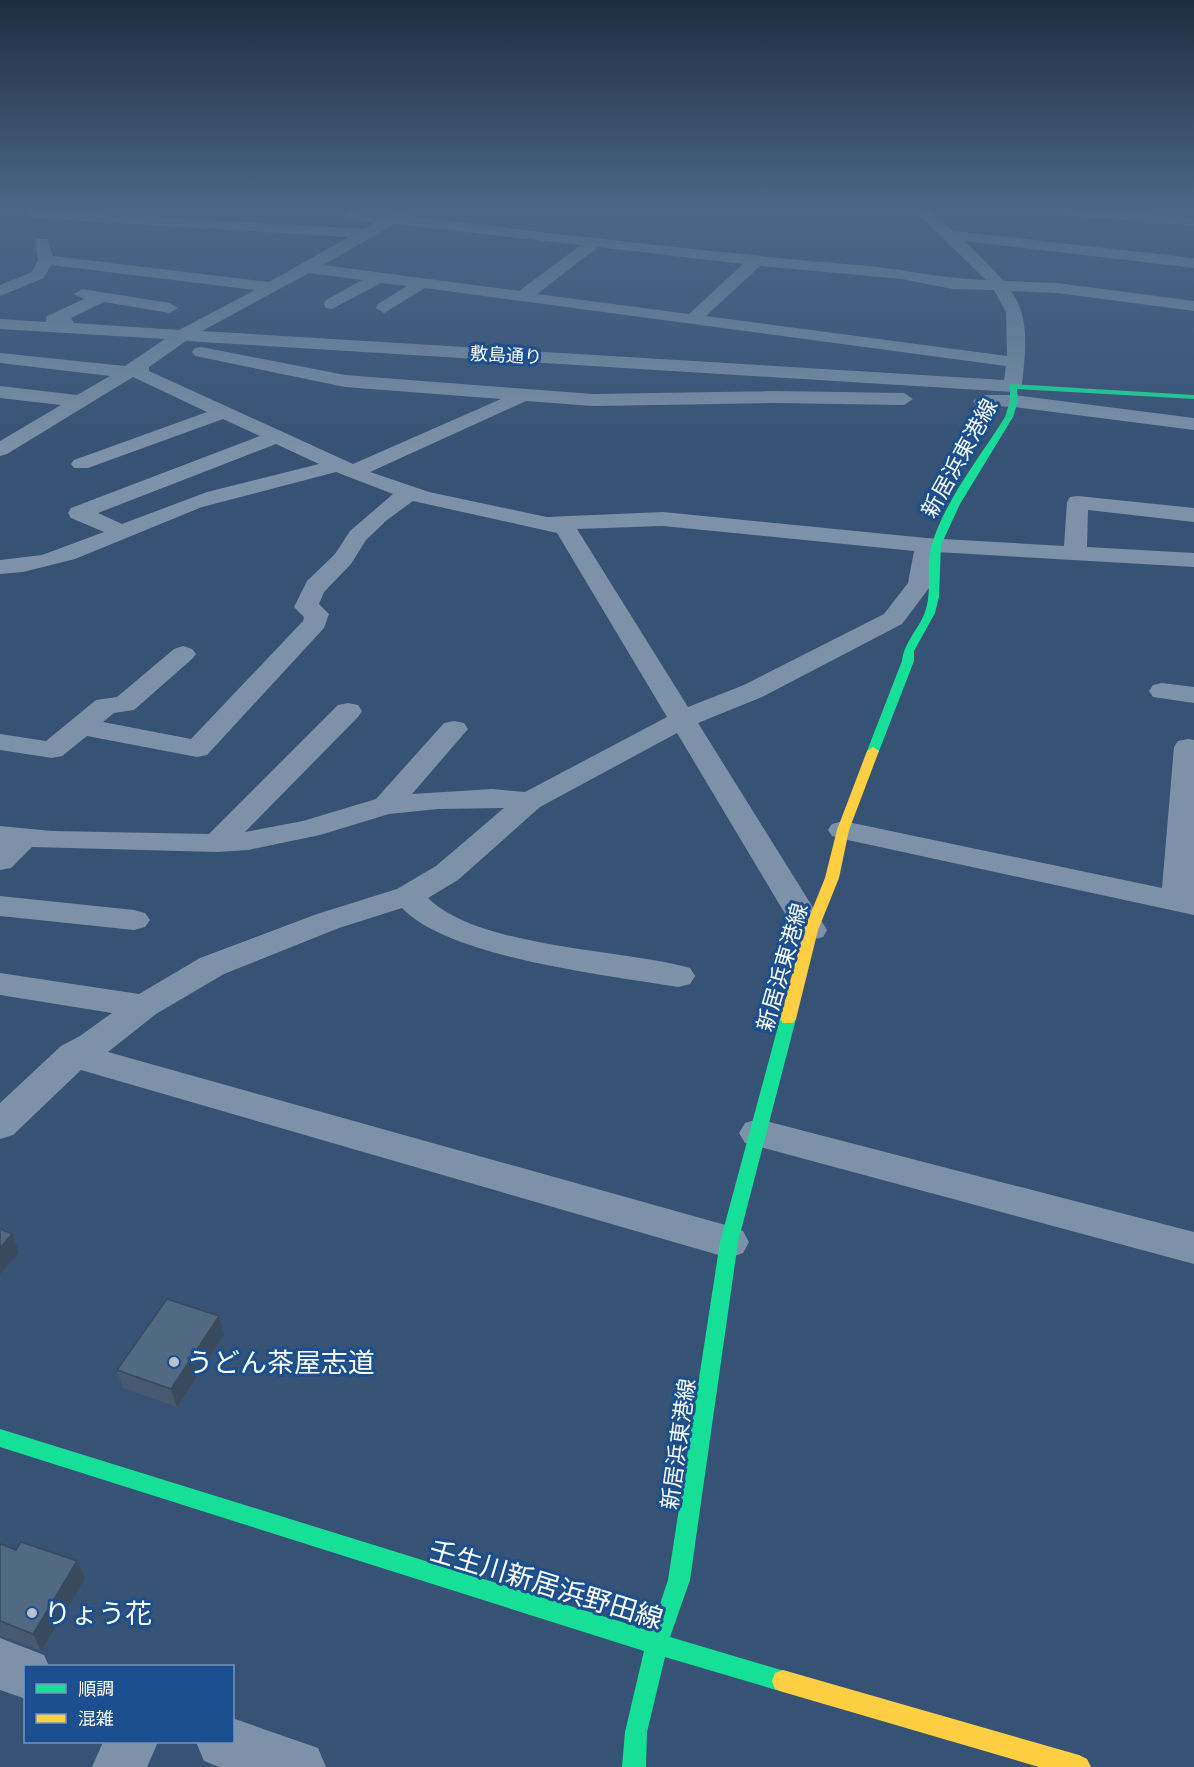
<svg xmlns="http://www.w3.org/2000/svg" width="1194" height="1767" font-family="'PT Sans Narrow','Noto Sans JP',sans-serif">
  <style>
    .lines { fill: none; stroke-linecap: round; stroke-linejoin: round }
    .street { fill: #7d92a8; fill-rule: evenodd }
    .fast { fill: #16e098; fill-rule: evenodd }
    .slow { fill: #ffcf43; fill-rule: evenodd }
    .wall { fill: #475a72 }
    .shaded-wall { fill: #394a5c }
    .building { fill: #526984; stroke: #394a5c; stroke-width: 1.5 }
    .poi-dot { fill: #b9c2ce; stroke: #1b4f8f; stroke-width: 2 }
    .labels { text-anchor: middle; dominant-baseline: central; stroke-width: 6; stroke-linejoin: round; paint-order: stroke }
    .far-street-label { font-size: 18px; fill: #fff; stroke: #1b4f8f }
    .street-label { font-size: 22px; fill: #fff; stroke: #1b4f8f }
    .near-poi-label { font-size: 27px; fill: #fff; stroke: #1b4f8f; text-anchor: start }
    .near-street-label { font-size: 27px; fill: #fff; stroke: #1b4f8f }
  </style>
  <rect width="100%" height="100%" fill="#365274"/>
  <g class="lines">
    <!-- street -->
    <g class="street">
      <path d="M 354,207 L 369,207 L 362,214 L 386,216 L 403,207 L 420,207 L 407,216 C 561,234 714,253 869,266 C 908,270 946,279 986,280 L 911,207 L 926,207 L 953,231 L 1194,258 L 1194,268 L 965,241 L 1004,281 L 1057,283 L 1194,301 L 1194,311 L 1057,293 L 1011,291 C 1031,319 1025,353 1022,386 L 1013,392 L 186,341 L 149,367 L 149,371 L 353,464 L 501,399 L 345,387 L 195,356 L 192,352 L 195,348 L 201,347 L 345,375 L 593,394 L 773,391 L 904,393 L 913,399 L 904,405 L 773,403 L 593,406 L 526,401 L 370,472 L 429,492 L 547,517 L 663,512 L 926,538 L 1064,546 L 1067,502 L 1070,497 L 1078,496 L 1194,508 L 1194,522 L 1088,510 L 1087,547 L 1194,553 L 1194,567 L 936,552 L 932,584 L 902,624 L 762,697 L 698,723 L 827,930 L 823,937 L 811,940 L 799,937 L 677,733 L 540,807 L 458,880 L 428,898 C 479,948 621,949 690,968 L 695,976 L 690,984 L 678,987 C 609,975 449,958 402,908 L 339,928 L 224,974 L 156,1014 L 108,1052 L 729,1226 L 743,1231 L 749,1242 L 743,1253 L 729,1258 L 81,1070 L 13,1135 L 0,1139 L 0,1103 L 61,1046 L 80,1036 L 112,1013 L 0,995 L 0,973 L 139,994 L 200,958 L 317,914 L 397,889 L 436,866 L 504,808 L 438,809 L 389,814 L 320,835 L 248,850 L 217,852 L 32,847 L 11,868 L 0,870 L 0,826 L 52,831 L 209,834 L 338,705 L 348,703 L 358,705 L 362,711 L 358,717 L 245,832 L 303,821 L 376,799 L 444,723 L 454,721 L 464,723 L 468,729 L 412,794 L 492,789 L 525,792 L 667,717 L 557,533 L 413,501 L 387,520 L 366,540 L 351,564 L 324,592 L 319,604 L 329,614 L 324,628 L 207,755 L 197,757 L 87,736 L 62,756 L 52,758 L 0,750 L 0,734 L 46,741 L 96,700 L 117,697 L 174,649 L 183,646 L 192,649 L 196,654 L 192,659 L 134,710 L 114,713 L 103,722 L 191,739 L 303,621 L 304,617 L 294,607 L 307,581 L 335,554 L 350,531 L 393,494 L 336,472 L 202,507 L 75,559 L 23,572 L 0,574 L 0,560 L 42,555 L 104,532 L 71,518 L 68,513 L 71,508 L 260,436 L 223,419 L 88,468 L 74,468 L 71,464 L 74,460 L 207,412 L 133,377 L 7,454 L 0,456 L 0,441 L 61,405 L 0,398 L 0,386 L 77,395 L 110,376 L 0,363 L 0,353 L 125,366 L 165,339 L 0,329 L 0,319 L 46,322 L 47,316 L 84,299 L 74,294 L 82,289 L 170,303 L 178,308 L 170,313 L 104,302 L 71,318 L 74,323 L 179,330 L 255,290 L 51,265 L 44,278 L 0,296 L 0,285 L 32,272 L 38,260 L 35,242 L 37,239 L 47,239 L 53,256 L 269,282 L 349,237 L 34,218 L 27,214 L 34,210 L 364,229 L 374,223 L 345,220 L 343,217 ZM 395,224 L 581,245 L 519,291 L 323,265 ZM 598,247 L 743,264 L 689,314 L 537,294 ZM 760,266 L 902,279 L 952,289 L 994,290 L 1006,312 L 1007,356 L 706,316 ZM 309,273 L 362,280 L 326,300 L 324,304 L 326,308 L 332,309 L 381,283 L 407,286 L 378,304 L 376,308 L 384,313 L 425,288 L 1006,366 L 1004,380 L 202,331 ZM 276,444 L 319,464 L 207,492 L 122,524 L 98,513 ZM 663,526 L 914,551 L 908,583 L 884,614 L 744,685 L 688,707 L 577,529 Z"/>
      <polygon points="1009,207 1063,207 1194,218 1194,226 1016,211"/>
      <polygon points="983,395 1014,395 1194,418 1194,430 1014,407 976,405 973,401"/>
      <polygon points="1162,683 1194,687 1194,703 1153,697 1149,691 1153,685"/>
      <polygon points="1188,739 1194,740 1194,915 843,839 832,836 828,830 832,824 843,821 1162,888 1174,747 1178,741"/>
      <polygon points="0,896 134,910 145,913 150,920 145,927 134,930 0,916"/>
      <polygon points="758,1119 1194,1232 1194,1264 745,1143 739,1133 745,1123"/>
      <polygon points="0,1638 44,1655 49,1666 26,1666 26,1699 0,1690"/>
      <polygon points="232,1718 318,1748 326,1767 219,1767 204,1761 196,1742 232,1742"/>
      <polygon points="103,1742 158,1742 147,1767 92,1767"/>
    </g>
    <!-- fast -->
    <g class="fast">
      <path d="M 1010,384 L 1194,395 L 1194,399 L 1017,389 L 1018,401 L 1013,417 L 960,504 L 941,545 L 939,597 L 935,613 L 914,651 L 914,661 L 879,751 L 877,754 L 869,754 L 867,751 L 902,661 C 904,642 919,629 925,612 C 933,590 925,565 932,544 C 945,500 981,456 1005,417 L 1010,401 Z"/>
      <polygon points="788,1014 793,1015 796,1019 738,1242 690,1580 670,1637 791,1673 794,1681 791,1689 783,1692 665,1657 647,1732 646,1767 622,1767 625,1732 644,1651 0,1447 0,1429 651,1631 668,1580 720,1242 780,1019 783,1015"/>
    </g>
    <!-- slow -->
    <g class="slow">
      <polygon points="873,747 879,751 849,830 839,878 818,930 796,1019 793,1023 783,1023 780,1019 804,930 825,878 837,830 867,751"/>
      <polygon points="783,1670 1079,1755 1087,1759 1091,1767 1039,1767 783,1692 775,1689 772,1681 775,1673"/>
    </g>
  </g>
  <!-- wall -->
  <g class="wall">
    <polygon points="224,1335 177,1407 123,1388 117,1370"/>
    <polygon points="0,1546 85,1579 41,1651 1,1636 0,1636"/>
  </g>
  <!-- shaded-wall -->
  <g class="shaded-wall">
    <polygon points="12,1234 19,1253 0,1274 0,1248"/>
    <polygon points="219,1316 224,1335 177,1407 171,1389"/>
    <polygon points="77,1561 85,1579 41,1651 33,1634"/>
  </g>
  <!-- building -->
  <g class="building">
    <polygon points="0,1229 12,1234 0,1248"/>
    <polygon points="167,1299 219,1316 171,1389 117,1370"/>
    <polygon points="21,1542 77,1561 33,1634 0,1621 0,1546 1,1544 16,1550"/>
  </g>
  <!-- sky -->
  <linearGradient id="sky" x2="0" y2="1"><stop stop-color="#1e2d40"/><stop offset="0.46" stop-color="#4c6688"/><stop offset="1" stop-color="#4c6688" stop-opacity="0"/></linearGradient>
  <rect width="1194" height="454" fill="url(#sky)"/>
  <!-- markers -->
  <g class="poi-dot">
    <circle cx="174" cy="1362" r="6"/>
    <circle cx="32" cy="1613" r="6"/>
  </g>
  <g class="labels">
    <!-- far-street labels -->
    <g class="far-street-label">
      <text transform="translate(506 355) rotate(3)">敷島通り</text>
    </g>
    <!-- street labels -->
    <g class="street-label">
      <text transform="translate(959 458) rotate(-61)">新居浜東港線</text>
      <text transform="translate(782 967) rotate(-74)">新居浜東港線</text>
      <text transform="translate(678 1444) rotate(-82)">新居浜東港線</text>
    </g>
    <!-- near-poi labels -->
    <g class="near-poi-label">
      <text x="186" y="1362">うどん茶屋志道</text>
      <text x="44" y="1613">りょう花</text>
    </g>
    <!-- near-street labels -->
    <g class="near-street-label">
      <text transform="translate(546 1584) rotate(17)">壬生川新居浜野田線</text>
    </g>
  </g>
  <!-- legend -->
  <rect x="24" y="1665" width="210" height="78" fill="#1b4f8f" stroke="#7695bc" stroke-width="1.5"/>
  <rect x="36" y="1684" width="30" height="9" fill="#16e098" stroke="#7695bc" stroke-width="1.5"/>
  <text x="78" y="1695" font-size="18" fill="#ffffff">順調</text>
  <rect x="36" y="1714" width="30" height="9" fill="#ffcf43" stroke="#7695bc" stroke-width="1.5"/>
  <text x="78" y="1725" font-size="18" fill="#ffffff">混雑</text>
</svg>
